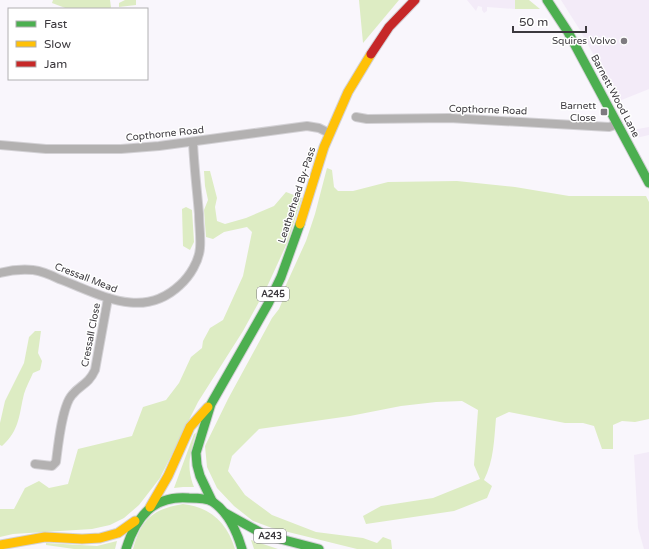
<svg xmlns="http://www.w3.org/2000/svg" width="649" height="549" font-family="'Varela Round',sans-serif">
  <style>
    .built { fill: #f3ebf8 }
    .green { fill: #ddecc3 }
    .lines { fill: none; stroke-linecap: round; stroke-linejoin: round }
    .street-casing { stroke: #d3d1d5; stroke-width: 10 }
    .fast-casing { stroke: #d3d1d5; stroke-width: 11 }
    .slow-casing { stroke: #d3d1d5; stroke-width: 11 }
    .jam-casing { stroke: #d3d1d5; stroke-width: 11 }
    .street { stroke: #b3b1b1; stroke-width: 8 }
    .fast { stroke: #4caf50; stroke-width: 9 }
    .slow { stroke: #ffc107; stroke-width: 9 }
    .jam { stroke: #c62828; stroke-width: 9 }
    .poi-dot { fill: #7e7b80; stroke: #fff; stroke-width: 1.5 }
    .labels { text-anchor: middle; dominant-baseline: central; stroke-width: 3; stroke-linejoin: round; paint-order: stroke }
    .shield { fill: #fff; stroke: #767478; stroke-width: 1 }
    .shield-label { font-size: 9px; font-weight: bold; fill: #3c393e }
    .poi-label { font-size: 10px; fill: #3c393e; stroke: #fff; text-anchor: end }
    .street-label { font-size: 10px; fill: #3c393e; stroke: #fff }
  </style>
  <rect width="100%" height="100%" fill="#f9f6fc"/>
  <!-- built -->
  <g class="built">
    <polygon points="467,0 515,0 515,9 487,7 487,11 484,13 482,10 482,7 478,6 476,11"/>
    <polygon points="561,0 649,0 649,89 619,101 580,30"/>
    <polygon points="649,127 649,135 636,138 632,130"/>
    <polygon points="649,452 649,549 644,549 638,528 634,455"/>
  </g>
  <!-- green -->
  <g class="green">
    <polygon points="53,0 110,0 111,7 110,9 68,9 52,3"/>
    <polygon points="125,0 136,0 136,5 119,7 119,3"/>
    <polygon points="359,0 399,0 363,43"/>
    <polygon points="515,0 529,0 540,9 515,9"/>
    <path d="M 327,168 L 332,170 L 334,187 L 338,191 L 353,191 L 388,182 L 457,181 L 515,187 L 569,196 L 646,196 L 649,202 L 649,419 L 635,422 L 622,421 L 613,425 L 613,449 L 602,449 L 594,426 L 583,423 L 565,423 L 509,412 L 496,418 C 494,440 494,460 484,480 L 492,486 L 487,498 L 454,511 L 366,524 L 363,516 L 381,506 L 433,498 L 480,479 L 474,465 L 478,410 L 462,401 L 436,402 L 401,406 L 350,416 L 259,429 L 232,456 L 228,471 L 245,495 L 272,515 L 316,532 L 363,538 L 377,543 L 383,537 L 391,540 L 392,549 L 357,549 L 272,528 L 253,521 L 234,506 L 217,488 L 207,467 L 205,446 L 228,399 L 272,318 L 279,309 L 282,302 L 280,298 L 306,241 L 315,214 Z"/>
    <polygon points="204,171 210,171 217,198 215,207 217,221 225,224 246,218 274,206 286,192 302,198 288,241 266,289 243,331 198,402 160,478 139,505 124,518 110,525 92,529 13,534 0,537 0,509 14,509 25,488 39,481 49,488 68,484 78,449 132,436 143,407 166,400 179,383 191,357 202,348 203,341 210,328 223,320 243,276 252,232 247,227 224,232 213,239 206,237 204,210 208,200 205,186"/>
    <polygon points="186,207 192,210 194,242 190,250 183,246 182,209"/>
    <path d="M 35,331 L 41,331 L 38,353 L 42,361 L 40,370 L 33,373 C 30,380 26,387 24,394 C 19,414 20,430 2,446 L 0,445 L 0,423 L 5,401 L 24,363 L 29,337 Z"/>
    <path d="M 196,433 C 190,454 186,466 194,487 L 183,487 L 174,488 L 194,434 Z"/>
    <path d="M 183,504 C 211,507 227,523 235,549 L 133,549 C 141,519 153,509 183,504 Z"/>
    <polygon points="251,540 278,549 254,549"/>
    <polygon points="117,541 115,549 74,549 46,545 46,543 97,546"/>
  </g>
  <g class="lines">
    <!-- street casing -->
    <g class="street-casing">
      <g id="street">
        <polyline points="356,117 367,119 449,118 609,127 618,124"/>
        <polyline points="0,145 46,149 121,149 159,146 307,126 319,128 329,133"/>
        <path d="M 0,273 C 11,270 22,269 33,270 C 42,271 51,275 59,279 C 100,294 142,321 180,285 C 190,276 199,261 200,248 C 201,237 199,225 199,214 C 197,190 194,166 193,142"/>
        <path d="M 35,464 L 52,466 L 56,462 C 58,446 62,406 72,395 C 81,384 88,385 95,370 L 108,298"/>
      </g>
    </g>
    <!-- fast casing -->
    <g class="fast-casing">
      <g id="fast">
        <polyline points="547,0 568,32 649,183"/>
        <polyline points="212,501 200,476 197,465 196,453 211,404 268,304 281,277 300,224"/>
        <polyline points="225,513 265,535 319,549"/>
        <path d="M 126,549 C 136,517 153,495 189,498 C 197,498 207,498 213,502 C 229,513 237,532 242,549"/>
      </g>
    </g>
    <!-- slow casing -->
    <g class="slow-casing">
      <g id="slow">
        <polyline points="300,224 324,147 348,92 371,54"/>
        <polyline points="150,507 168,476 190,427 208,407"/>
        <polyline points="0,545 45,537 82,539 100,538 118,533 135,521"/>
      </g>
    </g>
    <!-- jam casing -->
    <g class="jam-casing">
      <polyline id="jam" points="371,54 389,27 415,0"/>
    </g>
    <!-- street -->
    <use href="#street" class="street"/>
    <!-- fast -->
    <use href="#fast" class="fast"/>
    <!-- slow -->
    <use href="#slow" class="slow"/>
    <!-- jam -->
    <use href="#jam" class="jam"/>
  </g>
  <!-- markers -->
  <g class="poi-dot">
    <circle cx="624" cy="41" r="4"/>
    <rect x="600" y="108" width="8" height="8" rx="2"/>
  </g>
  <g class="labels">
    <!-- shield labels -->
    <g class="shield">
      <rect x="257" y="287" width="32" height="14" rx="3"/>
      <rect x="254" y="529" width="32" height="14" rx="3"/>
    </g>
    <g class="shield-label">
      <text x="273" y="294">A245</text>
      <text x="270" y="536">A243</text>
    </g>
    <!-- poi labels -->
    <g class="poi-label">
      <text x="616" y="41">Squires Volvo</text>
      <text x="596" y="106">Barnett<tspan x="596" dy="12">Close</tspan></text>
    </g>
    <!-- street labels -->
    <g class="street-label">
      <text transform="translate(615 96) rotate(62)">Barnett Wood Lane</text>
      <text transform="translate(488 110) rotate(2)">Copthorne Road</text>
      <text transform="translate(165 134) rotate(-6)">Copthorne Road</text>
      <text transform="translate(297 195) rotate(-72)">Leatherhead By-Pass</text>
      <text transform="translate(86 278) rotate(21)">Cressall Mead</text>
      <text transform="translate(91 335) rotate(-79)">Cressall Close</text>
    </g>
  </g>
  <!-- legend -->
  <rect x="8" y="8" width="140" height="72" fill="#ffffff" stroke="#b1b0b2"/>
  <rect x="16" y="21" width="20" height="6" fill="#4caf50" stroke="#b1b0b2"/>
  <text x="44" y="28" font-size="12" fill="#3c393e">Fast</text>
  <rect x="16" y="41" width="20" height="6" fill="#ffc107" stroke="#b1b0b2"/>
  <text x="44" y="48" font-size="12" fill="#3c393e">Slow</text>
  <rect x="16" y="61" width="20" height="6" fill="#c62828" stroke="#b1b0b2"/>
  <text x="44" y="68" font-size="12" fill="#3c393e">Jam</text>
  <!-- scale -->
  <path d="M513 26v6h73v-6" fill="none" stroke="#3c393e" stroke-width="2"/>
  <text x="519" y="26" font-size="12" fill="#3c393e" stroke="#ffffff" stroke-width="3" paint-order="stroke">50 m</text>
</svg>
